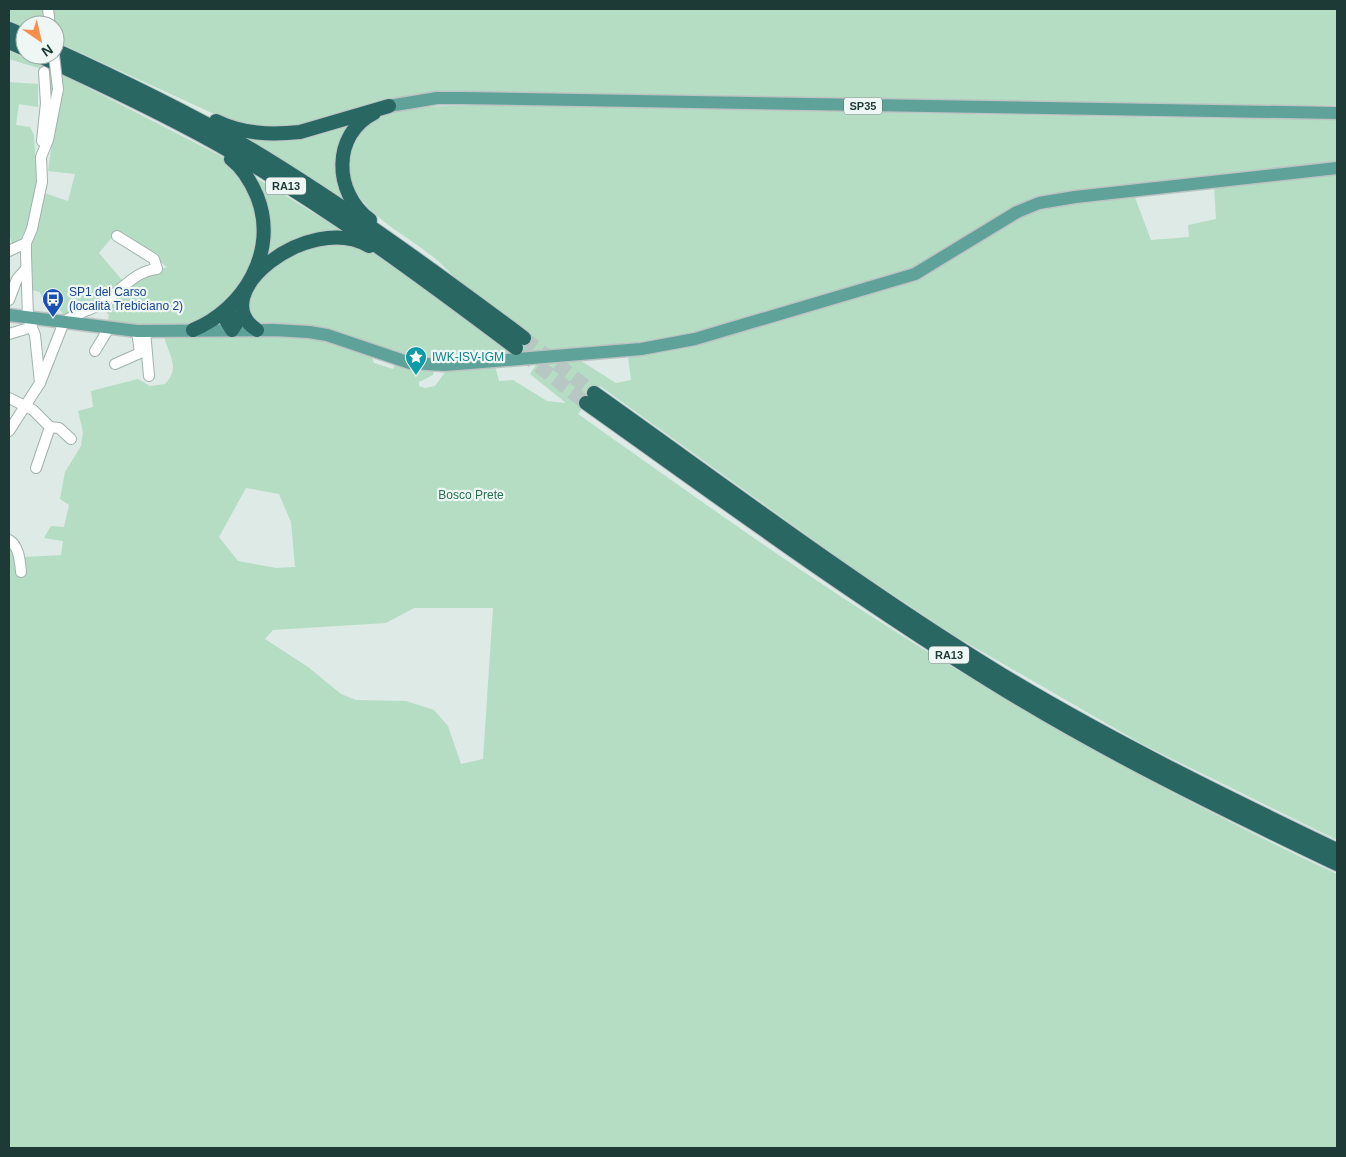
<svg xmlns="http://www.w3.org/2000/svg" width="1346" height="1157" font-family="Arial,sans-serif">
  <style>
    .green { fill: #b4ddc4; fill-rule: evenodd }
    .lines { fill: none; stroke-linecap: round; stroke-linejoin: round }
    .highway-tunnel { stroke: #b7c7c3; stroke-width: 14; stroke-dasharray: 14 7; stroke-linecap: butt }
    .minor-casing { stroke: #a0b2ae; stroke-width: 12 }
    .major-casing { stroke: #bcc4c3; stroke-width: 15 }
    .highway-casing { stroke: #bcc4c3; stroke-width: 16 }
    .minor { stroke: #fff; stroke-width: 10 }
    .major { stroke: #5fa299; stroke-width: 12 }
    .highway { stroke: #296763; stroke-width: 14 }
    .minor-bridge-casing { stroke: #a0b2ae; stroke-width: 12; stroke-linecap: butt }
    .minor-bridge { stroke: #fff; stroke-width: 10 }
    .labels { text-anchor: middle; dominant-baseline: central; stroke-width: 4.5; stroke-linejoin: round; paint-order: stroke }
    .shield { fill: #eef7f3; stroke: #5c736f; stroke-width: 1 }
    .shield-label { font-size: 11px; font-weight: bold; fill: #1e3a36 }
    .transit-label { font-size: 12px; fill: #164399; stroke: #eef7f3; text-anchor: start }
    .culture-label { font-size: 12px; fill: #0d838f; stroke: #eef7f3; text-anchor: start }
    .park-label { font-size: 12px; fill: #27724e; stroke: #eef7f3 }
  </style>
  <rect width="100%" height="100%" fill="#ddeae6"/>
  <!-- green -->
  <g class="green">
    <polygon points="9,9 1337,9 1337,105 1105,105 487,91 455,92 309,124 269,129 225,119 55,41 55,25 25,25 25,28 9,20"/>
    <polygon points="9,51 61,74 221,156 237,169 256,204 257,252 237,292 193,326 107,323 109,315 102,308 131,283 167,267 118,230 99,253 122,280 105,297 64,316 61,311 43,301 40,292 32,290 29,257 44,193 68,201 75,174 48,171 56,115 51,111 45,70 9,59"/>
    <polygon points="9,82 38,84 38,107 19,104 16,125 30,127 34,135 37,183 29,224 21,238 12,245 9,233"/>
    <path d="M 472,105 L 1240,119 L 1337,119 L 1337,163 L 1069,192 L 915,269 L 667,342 L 429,362 L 255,323 L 247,307 L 254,286 L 267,270 L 302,248 L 338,243 L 371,251 L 512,352 L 528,332 C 505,316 482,300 460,282 C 451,274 442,264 432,256 C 401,230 329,199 354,145 C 360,134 366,123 378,117 C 402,105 446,107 472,105 Z"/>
    <path d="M 358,119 C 328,143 344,172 351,205 L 240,135 Z"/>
    <path d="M 1337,173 L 1337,840 L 1142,744 L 955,636 L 844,562 L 600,386 L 578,414 C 646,462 714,511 783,558 C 959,677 1144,784 1337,874 L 1337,1148 L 9,1148 L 9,545 L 24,557 L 61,555 L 63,541 L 44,538 L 51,526 L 64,527 L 69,505 L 60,499 L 65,472 L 81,446 L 83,432 L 78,411 L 93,407 L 91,391 L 138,379 L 150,386 L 165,384 C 182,366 167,354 164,335 L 181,335 L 184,337 L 283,336 L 307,338 L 330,343 L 372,357 L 374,363 L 393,369 L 395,363 L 434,371 L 433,375 L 419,382 L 419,386 L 425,388 L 435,386 L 446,371 L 495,366 L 499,381 L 513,380 L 547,401 L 566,403 L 530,374 L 538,362 L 578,359 L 616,383 L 631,380 L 628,355 C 690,349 751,329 811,311 C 849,300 889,290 926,274 C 960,259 986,232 1019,217 C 1054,200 1096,200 1134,195 L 1151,240 L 1189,237 L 1188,225 L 1216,219 L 1214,186 ZM 246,488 L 279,494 L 291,522 L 295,567 L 276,568 L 238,561 L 219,537 ZM 414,608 L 493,608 L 483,759 L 461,764 L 448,726 L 434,710 L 406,701 L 356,700 L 341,694 L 308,667 L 265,639 L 273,630 L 386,623 Z"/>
    <polygon points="258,179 345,232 266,260 256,181"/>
  </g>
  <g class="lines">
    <!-- highway-tunnel -->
    <g class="highway-tunnel">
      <polyline points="524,338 594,393"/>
      <polyline points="522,353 586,403"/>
    </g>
    <!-- minor casing -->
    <g class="minor-casing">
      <g id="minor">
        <polyline points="48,9 50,25"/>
        <polyline points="42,141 46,103 44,72"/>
        <polyline points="9,251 26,243"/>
        <polyline points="9,300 17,279 25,270"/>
        <polyline points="145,331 149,376"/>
        <polyline points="9,334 32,327"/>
        <polyline points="95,351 109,328"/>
        <polyline points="115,364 140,353 137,331"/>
        <path d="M 40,383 L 64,322 C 75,313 90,311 102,303 C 120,292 134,271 157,269 L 154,259 L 117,236"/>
        <polyline points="9,398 33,410 50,427 59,428 71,439"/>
        <polyline points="9,431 40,383 35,335 28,318 26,255 26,243 32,229 42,182 41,157 48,140 58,89"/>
        <polyline points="36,468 50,427"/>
        <path d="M 9,540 C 19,546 20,561 21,572"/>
      </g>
    </g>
    <!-- major casing -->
    <g class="major-casing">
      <g id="major">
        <polyline points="389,106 437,98 461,98 1337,113"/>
        <polyline points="9,315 137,331 274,330 309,332 327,335 410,363 444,365 482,362 641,349 695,339 915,274 1017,212 1039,203 1075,197 1337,168"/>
      </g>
    </g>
    <!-- highway casing -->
    <g class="highway-casing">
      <g id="highway">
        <polyline points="9,29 25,36"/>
        <polyline points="9,42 25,49"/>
        <path d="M 55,50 C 119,79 183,110 244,145 C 341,203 433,270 524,338"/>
        <path d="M 37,55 C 98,83 158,111 217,144 C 322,203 419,275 516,348"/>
        <path d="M 216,121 C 243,134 270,135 300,132 L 389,106"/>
        <path d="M 370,220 C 333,193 332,134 374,113"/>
        <polyline points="229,309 226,320 232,330 243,313"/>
        <path d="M 193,330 C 244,309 279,251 257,196 C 251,182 244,169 231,159"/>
        <path d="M 257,330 C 203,295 309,211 369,246"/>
        <path d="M 594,393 C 728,488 859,587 999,673 C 1108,739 1222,795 1337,850"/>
        <path d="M 586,403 C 720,498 852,596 992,682 C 1103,751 1220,808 1337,864"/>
      </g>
    </g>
    <!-- minor -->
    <use href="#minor" class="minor"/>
    <!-- major -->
    <use href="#major" class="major"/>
    <!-- highway -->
    <use href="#highway" class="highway"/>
    <!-- minor-bridge casing -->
    <g class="minor-bridge-casing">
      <polyline id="minor-bridge" points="54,55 58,89"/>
    </g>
    <!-- minor-bridge -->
    <use href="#minor-bridge" class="minor-bridge"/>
  </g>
  <!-- icons -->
  <defs>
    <g id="bus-pin" transform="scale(1.125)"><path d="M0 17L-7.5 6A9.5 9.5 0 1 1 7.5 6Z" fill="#1a4fb4" stroke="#eef7f3"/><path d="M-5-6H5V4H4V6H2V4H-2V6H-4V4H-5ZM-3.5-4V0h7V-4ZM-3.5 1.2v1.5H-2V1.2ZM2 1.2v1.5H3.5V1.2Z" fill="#fff"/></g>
    <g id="sight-pin" transform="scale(1.125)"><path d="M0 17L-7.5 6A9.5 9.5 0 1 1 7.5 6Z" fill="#0f9aa8" stroke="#eef7f3"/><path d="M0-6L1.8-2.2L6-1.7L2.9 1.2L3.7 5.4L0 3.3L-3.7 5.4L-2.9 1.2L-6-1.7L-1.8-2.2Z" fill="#fff"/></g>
  </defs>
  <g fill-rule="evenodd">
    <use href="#bus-pin" x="53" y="299"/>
    <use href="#sight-pin" x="416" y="357"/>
  </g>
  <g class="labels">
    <!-- shield labels -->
    <g class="shield">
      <rect x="844" y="97.5" width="38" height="17" rx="4"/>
      <rect x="266" y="177.5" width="40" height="17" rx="4"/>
      <rect x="929" y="646.5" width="40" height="17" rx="4"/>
    </g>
    <g class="shield-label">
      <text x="863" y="106">SP35</text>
      <text x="286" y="186">RA13</text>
      <text x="949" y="655">RA13</text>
    </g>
    <!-- transit labels -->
    <g class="transit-label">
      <text x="69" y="292">SP1 del Carso<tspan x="69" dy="14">(località Trebiciano 2)</tspan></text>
    </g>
    <!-- culture labels -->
    <g class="culture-label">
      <text x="432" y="357">IWK-ISV-IGM</text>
    </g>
    <!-- park labels -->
    <g class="park-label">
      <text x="471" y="495">Bosco Prete</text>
    </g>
  </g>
  <!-- border -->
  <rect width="1346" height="1157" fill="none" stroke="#1e3a36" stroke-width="20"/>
  <!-- north arrow -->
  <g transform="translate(40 40) rotate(146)"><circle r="24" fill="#eef7f3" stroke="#9baba7"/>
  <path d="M0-4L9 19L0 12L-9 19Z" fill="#f98d4c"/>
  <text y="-8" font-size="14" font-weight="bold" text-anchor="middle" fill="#1e3a36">N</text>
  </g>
</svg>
